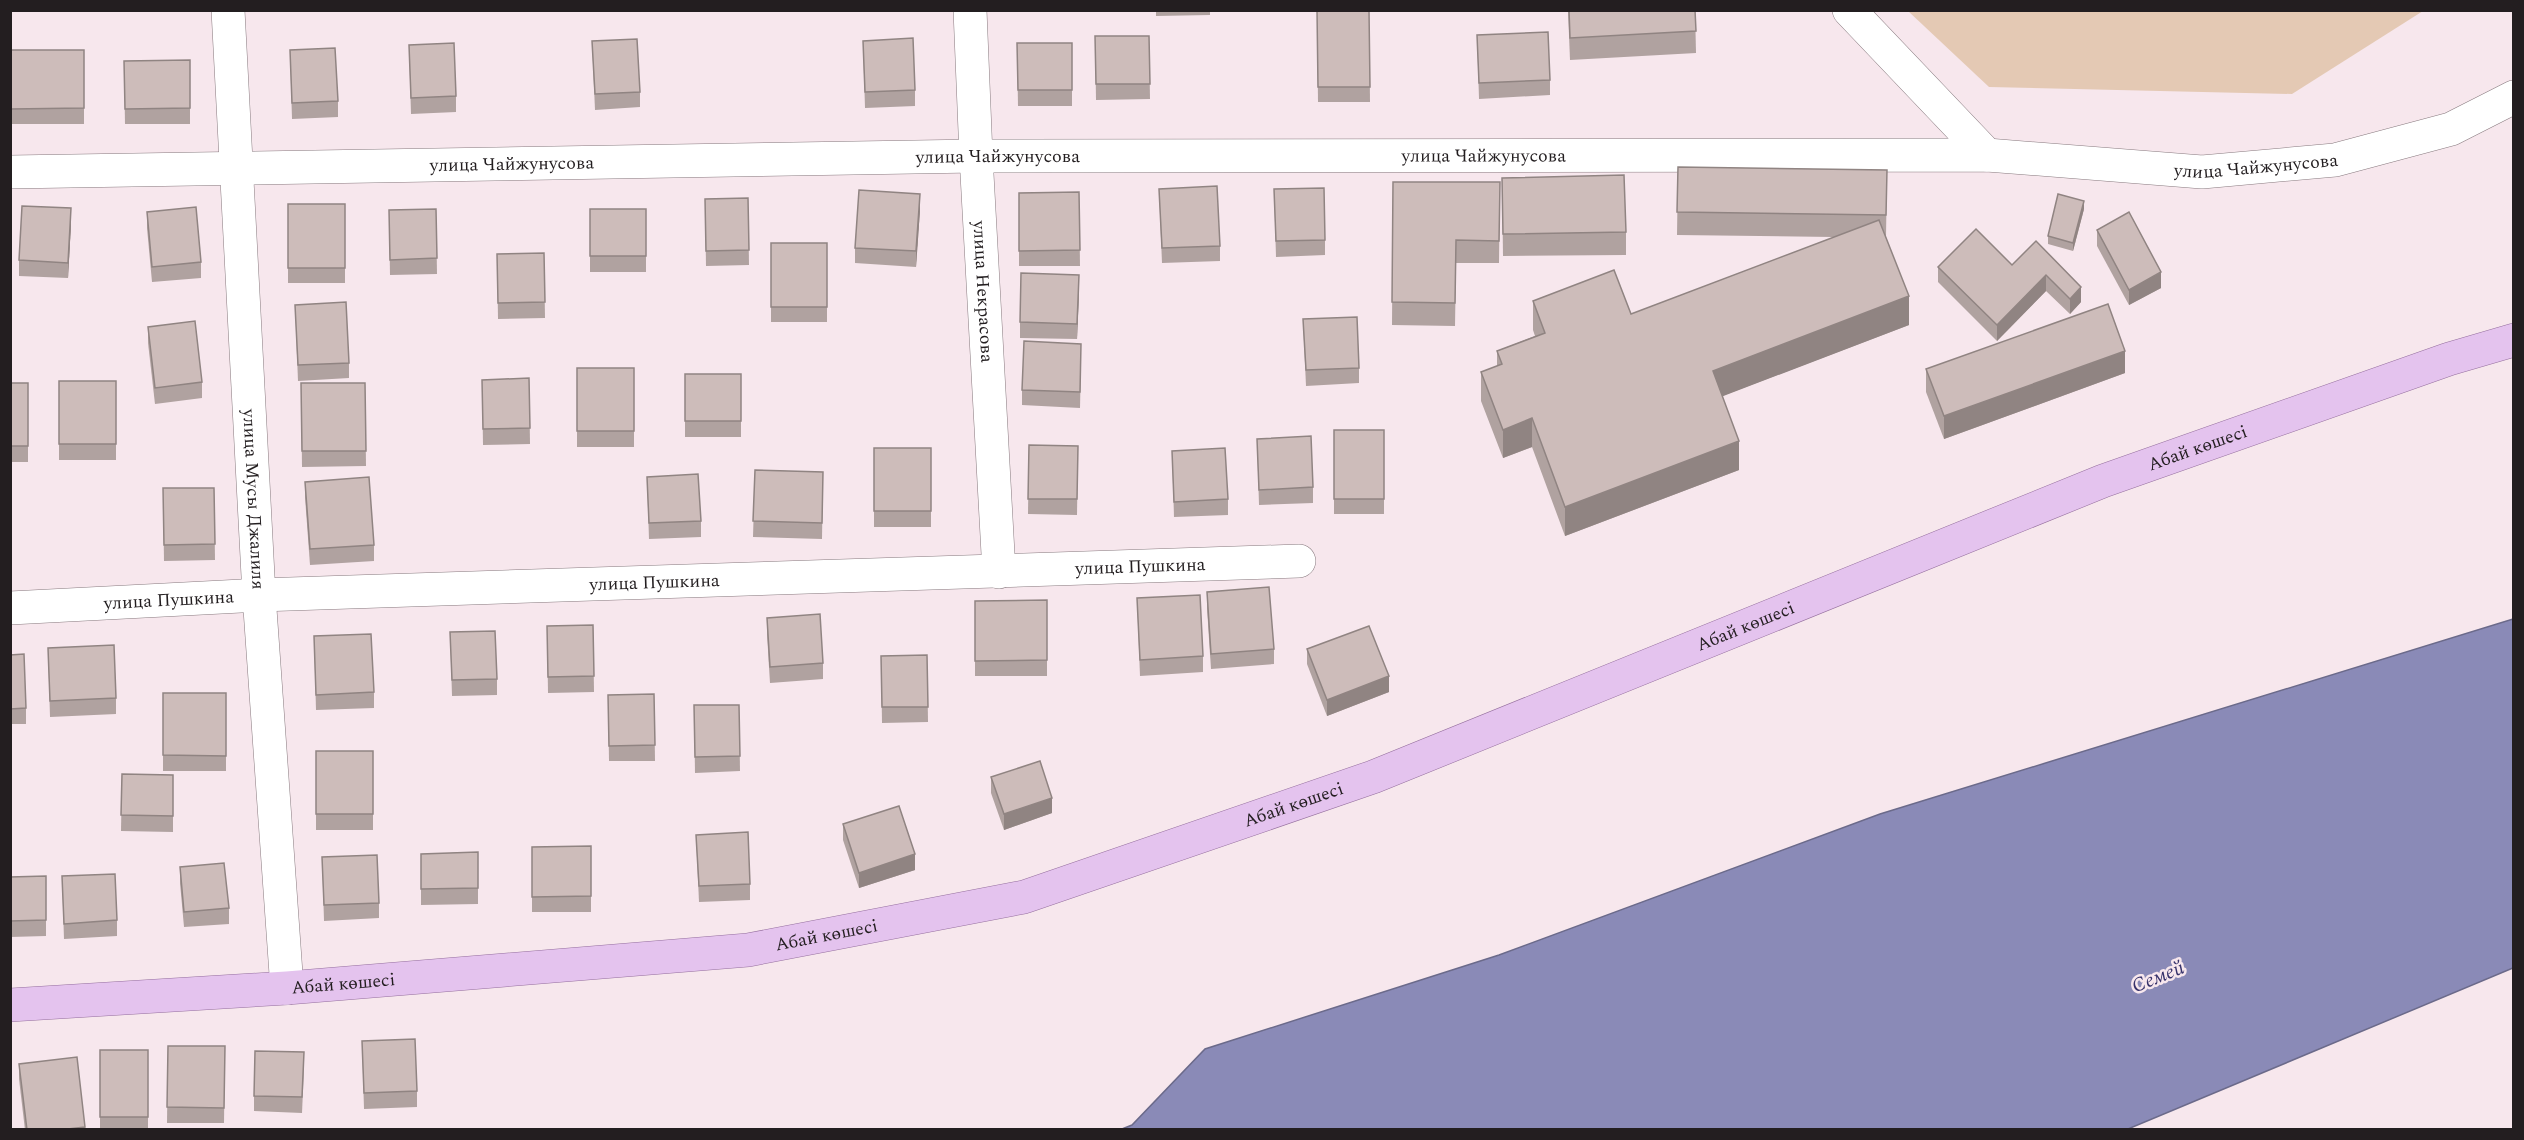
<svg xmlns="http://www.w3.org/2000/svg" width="2524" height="1140" font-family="Spectral,serif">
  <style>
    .green { fill: #e4c9b4 }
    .water { fill: #8a8ab7; stroke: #6b6a8a; stroke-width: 1.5 }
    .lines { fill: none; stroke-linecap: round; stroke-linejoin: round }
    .minor-casing { stroke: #887a7f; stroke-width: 34 }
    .major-casing { stroke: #956f9e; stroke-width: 34 }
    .minor { stroke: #fff; stroke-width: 33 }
    .major { stroke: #e4c3ee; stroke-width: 33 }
    .wall { fill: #b0a2a0 }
    .shaded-wall { fill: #908482 }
    .building { fill: #cdbcba; stroke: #908482; stroke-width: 1.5 }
    .labels { text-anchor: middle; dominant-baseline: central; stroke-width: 5; stroke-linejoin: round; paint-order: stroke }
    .street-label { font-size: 18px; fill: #231e20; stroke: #f7e7ed }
    .water-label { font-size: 20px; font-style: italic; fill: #37326b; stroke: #f7e7ed }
  </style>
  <rect width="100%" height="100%" fill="#f7e7ed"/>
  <!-- green -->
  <polygon class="green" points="1908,11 2423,11 2292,94 1989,87"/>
  <!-- water -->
  <polygon class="water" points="2513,619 2513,968 2128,1129 1122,1129 1132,1125 1205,1049 1499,955 1880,814"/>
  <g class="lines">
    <!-- minor casing -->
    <g class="minor-casing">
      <g id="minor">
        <path id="s1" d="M 228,10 L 259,595 L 287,988"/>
        <path id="s2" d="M 970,10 L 976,156 L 999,572"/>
        <polyline points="1849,10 1987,155"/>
        <path id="s3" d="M 10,172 L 976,156 L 1987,155 L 2202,172 L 2335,160 L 2451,129 L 2514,97"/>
        <path id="s4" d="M 10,608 L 259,595 L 1299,561"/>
      </g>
    </g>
    <!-- major casing -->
    <g class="major-casing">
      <g id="major">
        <path id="s5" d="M 10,1005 L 287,988 L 748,950 L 1024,897 L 1373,777 L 2103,481 L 2449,359 L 2514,340"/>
      </g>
    </g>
    <!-- minor -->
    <use href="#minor" class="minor"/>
    <!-- major -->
    <use href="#major" class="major"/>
  </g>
  <!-- wall -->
  <g class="wall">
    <polygon points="1156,10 1210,10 1210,15 1156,16"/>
    <polygon points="1317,10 1369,10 1370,102 1318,102"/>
    <polygon points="1568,10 1695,10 1696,53 1570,60"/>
    <polygon points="1477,35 1550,80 1550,95 1479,99"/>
    <polygon points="1095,36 1149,36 1150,99 1096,100"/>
    <polygon points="592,41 640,92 640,107 595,110"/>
    <polygon points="863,41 915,90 915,106 865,108"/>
    <polygon points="1017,43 1072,43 1072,106 1018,106"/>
    <polygon points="409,45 456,96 456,112 411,114"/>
    <rect x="10" y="50" width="74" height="74"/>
    <polygon points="290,50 338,101 338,117 292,119"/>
    <polygon points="190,60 190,124 125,124 124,61"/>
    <polygon points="1678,167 1887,170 1886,237 1909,325 1722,396 1739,470 1565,536 1532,447 1503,458 1481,401 1481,372 1497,366 1497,351 1535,336 1533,330 1533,301 1631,314 1834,237 1677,235"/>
    <polygon points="1502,178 1626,232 1626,255 1503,256"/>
    <polygon points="1393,182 1500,182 1499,263 1456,263 1455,326 1392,325"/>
    <polygon points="1159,189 1220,246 1220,261 1162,263"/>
    <polygon points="1274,189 1325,240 1325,255 1276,257"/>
    <polygon points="1079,192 1080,266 1019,266 1019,193"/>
    <polygon points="748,198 749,265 706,266 705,199"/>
    <rect x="288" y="204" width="57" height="79"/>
    <polygon points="436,209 437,274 390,275 389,210"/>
    <rect x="590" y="209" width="56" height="63"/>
    <polygon points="2084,209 2073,251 2048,244 2048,236"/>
    <polygon points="920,210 916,267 855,263 855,248"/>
    <polygon points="147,212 201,262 201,278 152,282 147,228"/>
    <polygon points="71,224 68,278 19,276 19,260"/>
    <polygon points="2097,230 2161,288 2129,305 2097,246"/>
    <polygon points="2036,241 2081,302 2070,314 2046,291 1997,341 1938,282 1938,267 2012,265"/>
    <rect x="771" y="243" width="56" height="79"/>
    <polygon points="544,253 545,318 498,319 497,254"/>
    <polygon points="1079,291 1077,339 1020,338 1020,322"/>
    <polygon points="295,305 349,363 349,378 298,381"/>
    <polygon points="1303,319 1359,368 1359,383 1306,386"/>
    <polygon points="148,327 202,382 202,398 155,404 148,343"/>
    <polygon points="1081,360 1080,408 1022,405 1022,390"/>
    <rect x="577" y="368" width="57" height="79"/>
    <polygon points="1926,369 2125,373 1944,439 1926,392"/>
    <rect x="685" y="374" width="56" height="63"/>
    <polygon points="529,378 530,444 483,445 482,380"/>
    <rect x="59" y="381" width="57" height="79"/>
    <rect x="10" y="383" width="18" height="79"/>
    <polygon points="301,383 365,383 366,466 302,467"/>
    <rect x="1334" y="430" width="50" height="84"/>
    <polygon points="1257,439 1313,487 1313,503 1259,505"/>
    <polygon points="1029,445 1078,446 1077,515 1028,514"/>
    <rect x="874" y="448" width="57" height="79"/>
    <polygon points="1172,451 1228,499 1228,515 1174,517"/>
    <polygon points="755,470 823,472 822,539 753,537"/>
    <polygon points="647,477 701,521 701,537 649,539"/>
    <polygon points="305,482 374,545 374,561 310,565 305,497"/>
    <polygon points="163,488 214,488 215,560 164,561"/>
    <polygon points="1207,592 1274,649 1274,664 1211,669 1207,608"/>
    <polygon points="1137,598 1203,656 1203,672 1140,676"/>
    <polygon points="1047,600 1047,676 975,676 975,601"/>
    <polygon points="767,618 823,663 823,679 770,683 767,634"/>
    <polygon points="593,625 594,692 548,693 547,626"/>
    <polygon points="450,632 497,679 497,695 452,696"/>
    <polygon points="314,636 374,692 374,708 316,710"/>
    <polygon points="48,648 116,698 116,714 50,717"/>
    <polygon points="1307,649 1389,692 1327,716 1307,664"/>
    <polygon points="10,655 26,708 26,724 10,724"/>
    <polygon points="927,655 928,722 882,723 881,656"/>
    <rect x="163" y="693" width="63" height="78"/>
    <polygon points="654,694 655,761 609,761 608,695"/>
    <polygon points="694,705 739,705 740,771 695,773"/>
    <rect x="316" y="751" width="57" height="79"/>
    <polygon points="122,774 173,775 173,832 121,831"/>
    <polygon points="991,777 1052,813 1004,830 991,793"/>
    <polygon points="843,824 915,870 859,888 843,840"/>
    <polygon points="696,835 750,884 750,900 699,902"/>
    <polygon points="591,846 591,912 532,912 532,847"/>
    <polygon points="478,852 478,904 421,905 421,854"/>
    <polygon points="322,857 379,903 379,918 324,921"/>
    <polygon points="180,867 229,908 229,924 184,927 180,883"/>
    <polygon points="46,876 46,936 10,937 10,877"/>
    <polygon points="62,876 117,920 117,936 64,939"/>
    <polygon points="362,1041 417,1091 417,1107 364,1109"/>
    <polygon points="168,1046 225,1046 224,1123 167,1123"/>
    <rect x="100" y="1050" width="48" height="80"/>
    <polygon points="19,1064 85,1127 85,1130 25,1130 19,1079"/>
    <polygon points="304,1068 302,1113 254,1111 254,1096"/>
  </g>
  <!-- shaded-wall -->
  <g class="shaded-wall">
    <polygon points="920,194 920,210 916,267 916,251"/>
    <polygon points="2084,201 2084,209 2073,251 2073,243"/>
    <polygon points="71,208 71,224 68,278 68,263"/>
    <polygon points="2161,272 2161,288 2129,305 2129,290"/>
    <polygon points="1079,275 1079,291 1077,339 1077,324"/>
    <polygon points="2046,275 2046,291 1997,341 1997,325"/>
    <polygon points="2081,287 2081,302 2070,314 2070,299"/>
    <polygon points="1909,296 1909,325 1713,400 1713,371"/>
    <polygon points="2125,351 2125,373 1944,439 1944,416"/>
    <polygon points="1532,418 1532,447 1503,458 1503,430"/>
    <polygon points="1739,441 1739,470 1565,536 1565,507"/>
    <polygon points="1389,676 1389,692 1327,716 1327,700"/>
    <polygon points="1052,798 1052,813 1004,830 1004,814"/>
    <polygon points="915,854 915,870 859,888 859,873"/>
  </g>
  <!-- building -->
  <g class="building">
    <polygon points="1317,10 1369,10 1370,87 1318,87"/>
    <polygon points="1569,10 1695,10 1696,31 1570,38"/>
    <polygon points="1548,32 1550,80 1479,83 1477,35"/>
    <polygon points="1095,36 1149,36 1150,84 1096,84"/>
    <polygon points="913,38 915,90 865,92 863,41"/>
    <polygon points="637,39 640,92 595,94 592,41"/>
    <polygon points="454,43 456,96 411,98 409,45"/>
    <polygon points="1017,43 1072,43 1072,90 1018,90"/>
    <polygon points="335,48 338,101 292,103 290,50"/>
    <polygon points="10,50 84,50 84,108 10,109"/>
    <polygon points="190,60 190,108 125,109 124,61"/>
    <polygon points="1678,167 1887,170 1886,215 1677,212"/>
    <polygon points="1624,175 1626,232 1503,234 1502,178"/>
    <polygon points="1393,182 1500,182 1499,241 1456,240 1455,303 1392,302"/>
    <polygon points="1217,186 1220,246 1162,248 1159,189"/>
    <polygon points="1324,188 1325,240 1276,241 1274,189"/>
    <polygon points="859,190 920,194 916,251 855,248"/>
    <polygon points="1079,192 1080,250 1019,251 1019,193"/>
    <polygon points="2058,194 2084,201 2073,243 2048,236"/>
    <polygon points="748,198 749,250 706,251 705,199"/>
    <rect x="288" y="204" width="57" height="64"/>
    <polygon points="22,206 71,208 68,263 19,260"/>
    <polygon points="196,207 201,262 152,267 147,212"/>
    <polygon points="436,209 437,258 390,260 389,210"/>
    <rect x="590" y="209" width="56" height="47"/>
    <polygon points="2129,212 2161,272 2129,290 2097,230"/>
    <polygon points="1879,220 1909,296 1713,371 1739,441 1565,507 1532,418 1503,430 1481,372 1502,364 1497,351 1545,333 1533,301 1614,270 1631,314"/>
    <polygon points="1976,229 2012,265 2036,241 2081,287 2070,299 2046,275 1997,325 1938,267"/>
    <rect x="771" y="243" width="56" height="64"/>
    <polygon points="544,253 545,302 498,303 497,254"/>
    <polygon points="1021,273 1079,275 1077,324 1020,322"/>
    <polygon points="346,302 349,363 298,365 295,305"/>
    <polygon points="2108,304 2125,351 1944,416 1926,369"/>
    <polygon points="1357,317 1359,368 1306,370 1303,319"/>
    <polygon points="195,321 202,382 155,388 148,327"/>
    <polygon points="1024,341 1081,344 1080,392 1022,390"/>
    <rect x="577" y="368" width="57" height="63"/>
    <rect x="685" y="374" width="56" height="47"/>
    <polygon points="529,378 530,428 483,429 482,380"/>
    <rect x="59" y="381" width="57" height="63"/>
    <rect x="10" y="383" width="18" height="63"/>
    <polygon points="301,383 365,383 366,451 302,451"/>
    <rect x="1334" y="430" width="50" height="69"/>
    <polygon points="1311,436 1313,487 1259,490 1257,439"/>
    <polygon points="1029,445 1078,446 1077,499 1028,499"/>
    <rect x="874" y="448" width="57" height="63"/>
    <polygon points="1225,448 1228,499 1174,502 1172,451"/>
    <polygon points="755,470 823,472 822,523 753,521"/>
    <polygon points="698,474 701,521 649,523 647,477"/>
    <polygon points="369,477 374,545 310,549 305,482"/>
    <polygon points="163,488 214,488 215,544 164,545"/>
    <polygon points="1269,587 1274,649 1211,654 1207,592"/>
    <polygon points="1200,595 1203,656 1140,660 1137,598"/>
    <polygon points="1047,600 1047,660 975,661 975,601"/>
    <polygon points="820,614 823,663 770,667 767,618"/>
    <polygon points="593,625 594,676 548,677 547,626"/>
    <polygon points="1369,626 1389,676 1327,700 1307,649"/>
    <polygon points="495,631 497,679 452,680 450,632"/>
    <polygon points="371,634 374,692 316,695 314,636"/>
    <polygon points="114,645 116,698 50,701 48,648"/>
    <polygon points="24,654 26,708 10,709 10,655"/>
    <polygon points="927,655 928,707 882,707 881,656"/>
    <polygon points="163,693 226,693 226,756 163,755"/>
    <polygon points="654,694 655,745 609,746 608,695"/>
    <polygon points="694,705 739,705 740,756 695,757"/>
    <rect x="316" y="751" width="57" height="63"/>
    <polygon points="1040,761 1052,798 1004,814 991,777"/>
    <polygon points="122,774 173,775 173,816 121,815"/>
    <polygon points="899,806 915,854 859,873 843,824"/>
    <polygon points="748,832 750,884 699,886 696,835"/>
    <polygon points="591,846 591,896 532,897 532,847"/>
    <polygon points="478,852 478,888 421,889 421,854"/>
    <polygon points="377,855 379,903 324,905 322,857"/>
    <polygon points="224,863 229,908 184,912 180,867"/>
    <polygon points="115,874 117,920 64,924 62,876"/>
    <polygon points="46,876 46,920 10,921 10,877"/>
    <polygon points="415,1039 417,1091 364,1093 362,1041"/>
    <polygon points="168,1046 225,1046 224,1108 167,1107"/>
    <rect x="100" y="1050" width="48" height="67"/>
    <polygon points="255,1051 304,1052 302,1097 254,1096"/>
    <polygon points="77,1057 85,1127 59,1130 27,1130 19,1064"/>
  </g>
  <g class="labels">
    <!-- street labels -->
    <g class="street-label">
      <text stroke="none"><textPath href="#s3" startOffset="1474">улица Чайжунусова</textPath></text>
      <text stroke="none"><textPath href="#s3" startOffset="988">улица Чайжунусова</textPath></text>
      <text stroke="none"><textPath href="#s3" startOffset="502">улица Чайжунусова</textPath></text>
      <text stroke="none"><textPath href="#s3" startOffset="2247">улица Чайжунусова</textPath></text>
      <text stroke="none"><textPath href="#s2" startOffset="282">улица Некрасова</textPath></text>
      <text stroke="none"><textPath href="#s5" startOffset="2278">Абай көшесі</textPath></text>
      <text stroke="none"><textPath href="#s1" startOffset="490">улица Мусы Джалиля</textPath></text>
      <text stroke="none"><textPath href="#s4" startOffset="1131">улица Пушкина</textPath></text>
      <text stroke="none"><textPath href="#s4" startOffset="645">улица Пушкина</textPath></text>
      <text stroke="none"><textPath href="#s4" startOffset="159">улица Пушкина</textPath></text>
      <text stroke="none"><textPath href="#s5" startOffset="1792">Абай көшесі</textPath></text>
      <text stroke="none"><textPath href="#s5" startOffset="1306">Абай көшесі</textPath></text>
      <text stroke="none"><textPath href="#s5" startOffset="820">Абай көшесі</textPath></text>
      <text stroke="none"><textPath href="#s5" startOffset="334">Абай көшесі</textPath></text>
    </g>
    <!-- water labels -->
    <g class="water-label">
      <text transform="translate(2158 977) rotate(-22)">Семей</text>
    </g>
  </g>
  <!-- border -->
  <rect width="2524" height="1140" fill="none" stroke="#231e20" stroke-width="24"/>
</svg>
